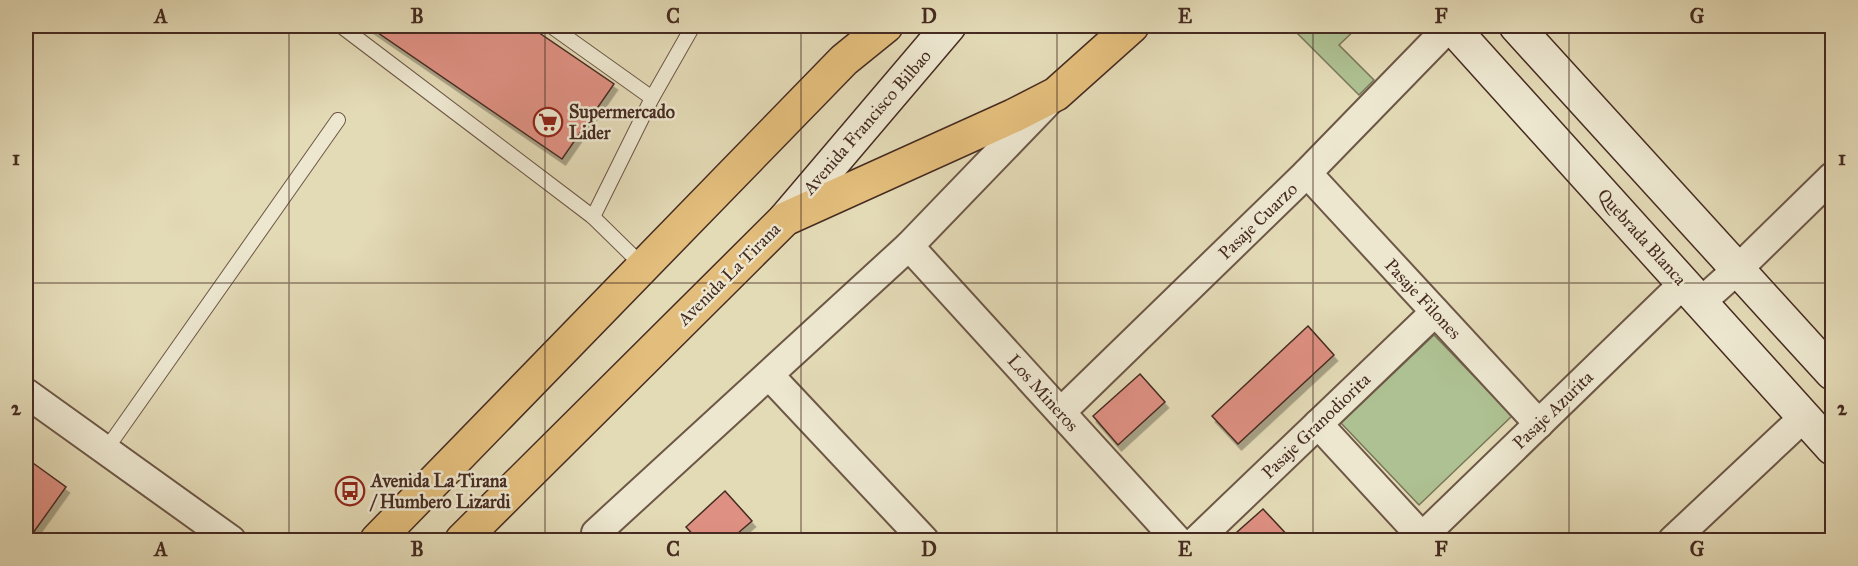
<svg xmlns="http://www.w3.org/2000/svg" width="1858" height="566" font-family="'IM FELL Great Primer',serif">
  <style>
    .green { fill: #aec192; stroke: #7a765a; stroke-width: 1.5 }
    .building { fill: #de9082; stroke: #462b21; stroke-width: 1.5; filter: url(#shadow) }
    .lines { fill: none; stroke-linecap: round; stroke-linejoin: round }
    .lane-casing { stroke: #6d5746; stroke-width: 16 }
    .street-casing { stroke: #6d5746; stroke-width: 32 }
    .secondary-casing { stroke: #462b21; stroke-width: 36 }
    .highway-casing { stroke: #462b21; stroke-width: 36 }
    .lane { stroke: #ede7d0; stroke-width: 14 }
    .street { stroke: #ede7d0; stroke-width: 28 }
    .secondary { stroke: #ede7d0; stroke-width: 33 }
    .highway { stroke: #e2bd7b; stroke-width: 33 }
    .grid { fill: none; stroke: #462b21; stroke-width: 1.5; stroke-opacity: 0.55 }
    .labels { text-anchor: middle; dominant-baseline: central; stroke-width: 5; stroke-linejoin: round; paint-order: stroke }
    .poi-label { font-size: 18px; font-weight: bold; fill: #462b21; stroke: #ede7d0; text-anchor: start }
    .street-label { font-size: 18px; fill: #462b21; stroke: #ede7d0 }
    .neatline { fill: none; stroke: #462b21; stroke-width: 2 }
    .grid-label { font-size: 20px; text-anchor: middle; font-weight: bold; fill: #462b21 }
  </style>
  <defs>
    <filter id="shadow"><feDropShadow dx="3.5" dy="6" stdDeviation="0" flood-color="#0004"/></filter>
  </defs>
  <rect width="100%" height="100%" fill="#e3dab6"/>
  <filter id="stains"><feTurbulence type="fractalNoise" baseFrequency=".00333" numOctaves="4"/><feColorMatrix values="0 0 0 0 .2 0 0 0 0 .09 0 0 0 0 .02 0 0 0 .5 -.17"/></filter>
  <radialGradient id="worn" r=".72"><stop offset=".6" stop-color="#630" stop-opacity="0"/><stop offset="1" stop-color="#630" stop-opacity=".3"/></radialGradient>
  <!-- green -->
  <g class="green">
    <polygon points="1290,26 1359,26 1339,45 1374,80 1359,95"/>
    <polygon points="1434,335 1512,416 1419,505 1341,423"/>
  </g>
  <!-- building -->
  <g class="building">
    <polygon points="368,26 529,26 614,84 562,159"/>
    <polygon points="1308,326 1334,355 1238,444 1212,416"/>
    <polygon points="1140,374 1165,402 1118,445 1093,416"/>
    <polygon points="26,458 66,487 28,540 26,540"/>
    <polygon points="725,491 752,521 730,540 698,540 686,527"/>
    <polygon points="1263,509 1292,540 1228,540"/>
  </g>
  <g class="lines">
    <!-- lane casing -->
    <g class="lane-casing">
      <g id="lane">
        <polyline points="341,26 593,217 643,266"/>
        <polyline points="551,26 652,98"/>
        <polyline points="593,217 652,98 693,26"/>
        <polyline points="105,451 338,120"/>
      </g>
    </g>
    <!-- street casing -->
    <g class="street-casing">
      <g id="street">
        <polyline points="1307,173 1539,424"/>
        <polyline points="909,246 1177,540"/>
        <polyline points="1701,302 1739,268 1832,177"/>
        <polyline points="769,375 924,540"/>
        <polyline points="26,393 231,540"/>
        <polyline points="1061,412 1307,173 1450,26"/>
        <polyline points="1318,424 1425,540"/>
        <polyline points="596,533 909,246 1046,104"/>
        <polyline points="1422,537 1684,283"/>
        <polyline points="1197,540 1435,312"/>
        <polyline points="1673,540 1804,417"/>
      </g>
    </g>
    <!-- secondary casing -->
    <g class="secondary-casing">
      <g id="secondary">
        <polyline points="1451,26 1832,448"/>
        <polyline points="1516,26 1832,373"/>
        <polyline points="785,219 949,26"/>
      </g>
    </g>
    <!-- highway casing -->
    <g class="highway-casing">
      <g id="highway">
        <polyline points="377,540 844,60 886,26"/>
        <polyline points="462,540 785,219 1013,116 1056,94 1132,26"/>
      </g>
    </g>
    <!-- lane -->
    <use href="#lane" class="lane"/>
    <!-- street -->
    <use href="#street" class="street"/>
    <!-- secondary -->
    <use href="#secondary" class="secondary"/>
    <!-- highway -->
    <use href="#highway" class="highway"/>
  </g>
  <!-- grid -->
  <path class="grid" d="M 289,26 L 289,540M 545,26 L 545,540M 801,26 L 801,540M 1057,26 L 1057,540M 1313,26 L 1313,540M 1569,26 L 1569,540M 26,283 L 1832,283"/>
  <!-- icons -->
  <defs>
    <g id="supermarket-ring" transform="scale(1.5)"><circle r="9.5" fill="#ede7d0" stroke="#8f2418" stroke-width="1.5"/><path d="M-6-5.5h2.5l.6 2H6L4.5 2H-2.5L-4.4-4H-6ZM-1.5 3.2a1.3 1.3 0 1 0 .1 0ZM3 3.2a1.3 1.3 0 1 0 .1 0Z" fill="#8f2418"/></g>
    <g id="bus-ring" transform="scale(1.5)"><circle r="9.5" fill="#ede7d0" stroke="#8f2418" stroke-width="1.5"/><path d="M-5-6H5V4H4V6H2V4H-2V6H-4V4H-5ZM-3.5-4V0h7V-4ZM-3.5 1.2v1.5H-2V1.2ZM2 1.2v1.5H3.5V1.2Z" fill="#8f2418"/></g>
  </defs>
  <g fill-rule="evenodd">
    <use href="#supermarket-ring" x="548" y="122"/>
    <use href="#bus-ring" x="350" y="491"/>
  </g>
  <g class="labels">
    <!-- poi labels -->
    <g class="poi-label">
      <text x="569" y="112">Supermercado<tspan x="569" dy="21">Lider</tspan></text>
      <text x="371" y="481">Avenida La Tirana<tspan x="371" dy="21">/ Humbero Lizardi</tspan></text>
    </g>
    <!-- street labels -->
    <g class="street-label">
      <text transform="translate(867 122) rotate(-49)">Avenida Francisco Bilbao</text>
      <text transform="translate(1258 221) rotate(-44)">Pasaje Cuarzo</text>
      <text transform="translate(1642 237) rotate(48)">Quebrada Blanca</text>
      <text transform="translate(729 274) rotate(-45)">Avenida La Tirana</text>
      <text transform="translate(1423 299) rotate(47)">Pasaje Filones</text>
      <text transform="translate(1043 393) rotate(48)">Los Mineros</text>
      <text transform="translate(1553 410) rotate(-44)">Pasaje Azurita</text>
      <text transform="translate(1316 426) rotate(-44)">Pasaje Granodiorita</text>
    </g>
  </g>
  <!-- margin -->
  <rect width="1858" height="566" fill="none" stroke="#e3dab6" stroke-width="66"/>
  <rect x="33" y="33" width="1792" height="500" class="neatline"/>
  <g class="grid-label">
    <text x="161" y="23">A</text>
    <text x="417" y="23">B</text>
    <text x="673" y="23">C</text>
    <text x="929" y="23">D</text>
    <text x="1185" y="23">E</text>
    <text x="1441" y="23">F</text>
    <text x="1697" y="23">G</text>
    <text x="16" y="165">1</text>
    <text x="1842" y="165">1</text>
    <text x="16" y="415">2</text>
    <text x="1842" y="415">2</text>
    <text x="161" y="556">A</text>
    <text x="417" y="556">B</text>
    <text x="673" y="556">C</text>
    <text x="929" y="556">D</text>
    <text x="1185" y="556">E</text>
    <text x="1441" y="556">F</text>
    <text x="1697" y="556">G</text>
  </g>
  <rect width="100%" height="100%" filter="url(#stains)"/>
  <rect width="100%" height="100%" fill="url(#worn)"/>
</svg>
